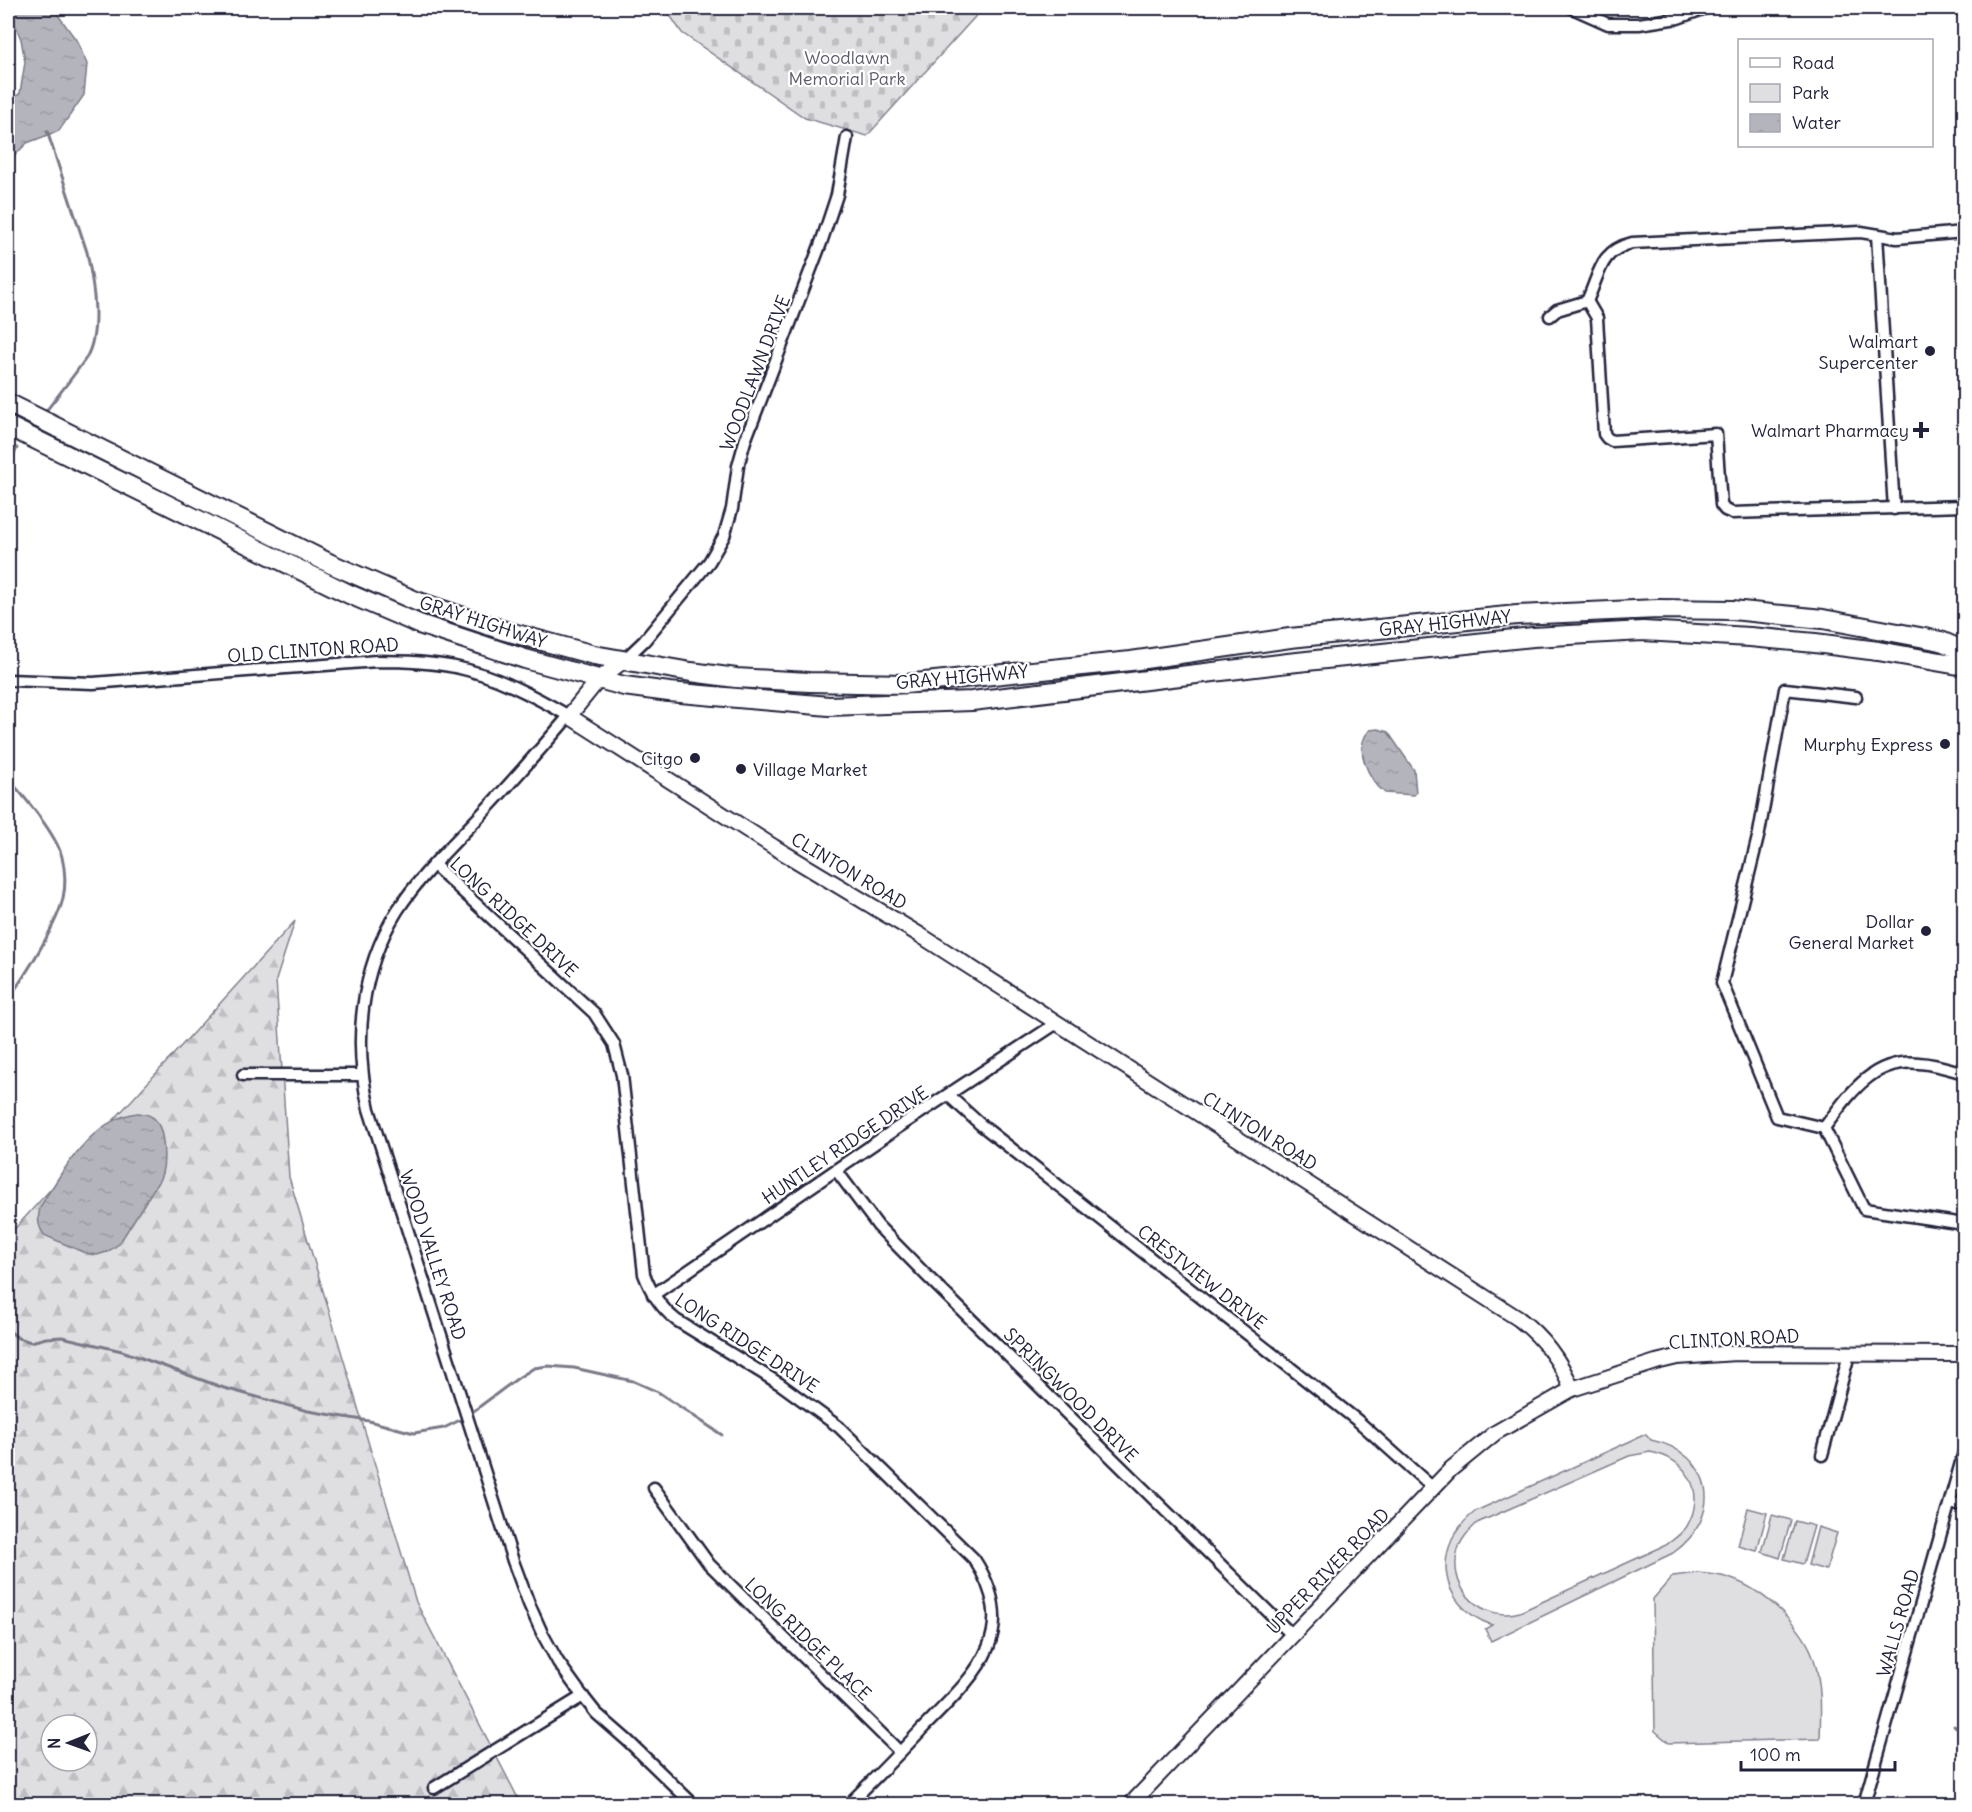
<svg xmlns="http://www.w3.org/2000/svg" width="1972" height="1812" font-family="Delius,sans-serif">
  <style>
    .green { fill: #dfdfe2; stroke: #80808e; stroke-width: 1.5; fill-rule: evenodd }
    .forest { fill: url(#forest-firs); stroke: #80808e; stroke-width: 1.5; fill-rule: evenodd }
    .cemetery { fill: url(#cemetery-stones); stroke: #80808e; stroke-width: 1.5 }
    .water { fill: url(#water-ripples); stroke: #7a7a88; stroke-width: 1.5 }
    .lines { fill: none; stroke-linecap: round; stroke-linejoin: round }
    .stream { stroke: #7a7a88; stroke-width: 3 }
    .minor-casing { stroke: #22223b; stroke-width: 15 }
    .tertiary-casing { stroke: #22223b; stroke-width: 18 }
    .trunk-casing { stroke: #22223b; stroke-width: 22 }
    .minor { stroke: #fff; stroke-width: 10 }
    .tertiary { stroke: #fff; stroke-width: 14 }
    .trunk { stroke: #fff; stroke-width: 18 }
    .poi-dot { fill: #22223b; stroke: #fff; stroke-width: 2 }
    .labels { text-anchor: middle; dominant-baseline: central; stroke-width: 4.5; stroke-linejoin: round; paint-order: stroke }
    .park-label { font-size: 18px; fill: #5b5b6d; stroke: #fff }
    .poi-label { font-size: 18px; fill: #22223b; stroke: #fff; text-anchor: end }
    .street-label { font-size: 18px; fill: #22223b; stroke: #fff }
  </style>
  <defs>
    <pattern id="forest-firs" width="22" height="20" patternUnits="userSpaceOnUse" patternTransform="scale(1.5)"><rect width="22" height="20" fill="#dfdfe2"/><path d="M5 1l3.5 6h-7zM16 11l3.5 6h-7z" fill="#bfbfc3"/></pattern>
    <pattern id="cemetery-stones" width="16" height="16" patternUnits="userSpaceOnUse" patternTransform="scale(1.5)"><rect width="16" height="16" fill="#dfdfe2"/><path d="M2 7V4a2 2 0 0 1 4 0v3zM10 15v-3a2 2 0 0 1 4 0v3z" fill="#bfbfc3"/></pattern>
    <pattern id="water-ripples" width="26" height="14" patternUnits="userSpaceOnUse" patternTransform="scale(1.5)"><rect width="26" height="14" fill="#b4b4bc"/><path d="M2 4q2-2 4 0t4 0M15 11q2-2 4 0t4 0" fill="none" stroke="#9a9aa2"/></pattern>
  </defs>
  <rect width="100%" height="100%" fill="#fff"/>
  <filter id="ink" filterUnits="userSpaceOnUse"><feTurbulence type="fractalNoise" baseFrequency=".0167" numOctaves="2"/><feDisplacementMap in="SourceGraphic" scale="12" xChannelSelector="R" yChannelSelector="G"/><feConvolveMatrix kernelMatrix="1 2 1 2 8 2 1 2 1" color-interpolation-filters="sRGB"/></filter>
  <g filter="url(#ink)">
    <!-- green -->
    <g class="green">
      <path d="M 1646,1434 L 1651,1440 C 1714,1453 1725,1516 1673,1553 L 1491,1641 L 1485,1629 L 1492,1625 C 1437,1606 1431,1545 1476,1511 ZM 1650,1452 C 1687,1458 1707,1492 1687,1526 C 1682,1534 1674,1539 1666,1545 L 1520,1612 C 1484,1622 1449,1591 1457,1554 C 1459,1541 1468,1532 1477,1523 L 1629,1456 Z"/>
      <polygon points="1748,1508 1767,1513 1757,1551 1738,1546"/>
      <polygon points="1772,1515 1791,1520 1780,1558 1762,1552"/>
      <polygon points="1795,1521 1814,1526 1803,1564 1784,1559"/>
      <polygon points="1818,1527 1837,1533 1826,1570 1808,1565"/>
      <path d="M 1698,1573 C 1707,1574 1717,1574 1725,1577 C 1759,1586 1801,1623 1813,1656 C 1822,1682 1821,1712 1820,1739 L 1669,1743 L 1655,1731 L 1653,1599 L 1673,1576 Z"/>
    </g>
    <!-- forest -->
    <path class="forest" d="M 295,921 L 276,980 L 289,1177 L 416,1602 L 518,1798 L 526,1804 L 8,1804 L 8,1236 ZM 51,1725 L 87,1725 L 87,1761 L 51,1761 Z"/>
    <!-- cemetery -->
    <polygon class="cemetery" points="665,8 983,8 867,136 805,118 682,33"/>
    <!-- water -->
    <g class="water">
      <polygon points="8,8 53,8 77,41 87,64 84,95 59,131 27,143 13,157 8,158 8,103 20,93 25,62 21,39"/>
      <path d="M 1378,729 L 1388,732 L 1414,770 L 1416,793 L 1414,795 L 1385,793 C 1369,780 1352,747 1370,730 Z"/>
      <path d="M 138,1113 C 143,1114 148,1114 152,1117 C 166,1126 166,1166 160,1179 L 119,1244 L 107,1252 L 97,1255 L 85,1253 L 44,1235 C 40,1229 37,1221 39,1213 C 40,1204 47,1195 52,1188 C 71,1157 99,1117 138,1113 Z"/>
    </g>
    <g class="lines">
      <!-- stream -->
      <g class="stream">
        <path d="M 46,411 C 59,394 74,376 86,358 C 102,331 93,282 87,252 L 47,131"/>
        <polyline points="8,465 17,448"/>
        <path d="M 8,778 C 24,797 56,833 62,857 C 65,870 66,885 63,898 C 58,923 24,978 8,999"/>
        <polyline points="8,1330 18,1338 31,1342 46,1338 62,1337 122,1351 224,1388 308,1411 369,1421 414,1433 444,1428 460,1420"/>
        <polyline points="471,1413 518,1378 534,1368 548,1366 574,1368 633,1381 658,1392 722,1435"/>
        <polyline points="1954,1726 1964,1734"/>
      </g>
      <!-- minor casing -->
      <g class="minor-casing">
        <g id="minor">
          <polyline points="1572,8 1608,24 1639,24 1678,18 1706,8"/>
          <polyline points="1877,235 1894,509"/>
          <polyline points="1587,301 1597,318 1604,434 1607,438 1612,441 1716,434 1721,505 1725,510 1732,513 1964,506"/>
          <path d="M 1550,316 L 1557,310 L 1587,301 C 1600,274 1599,251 1632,243 L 1861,232 L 1897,238 L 1964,232"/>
          <polyline points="623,661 644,641 709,562 724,536 732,509 738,466 745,441 821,243 837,195 847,137"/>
          <path d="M 8,680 L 93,683 L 377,661 C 403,661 429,662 455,667 C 495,675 534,696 569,716 C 539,751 509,785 478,818 C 451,846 418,878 397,911 C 360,971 353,1042 369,1109 L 513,1561 L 529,1604 L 542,1633 L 558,1662 L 581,1694 L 596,1713 L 628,1741 L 693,1804"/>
          <polyline points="1856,697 1785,689 1759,833 1722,983 1777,1117 1824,1128 1864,1209 1964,1224"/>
          <path d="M 434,865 L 594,1013 L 614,1044 L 622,1075 L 644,1274 C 651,1293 660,1307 676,1320 L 780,1384 L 839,1427 L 974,1559 C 1023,1634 974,1676 923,1728 C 899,1754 874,1779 849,1804"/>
          <polyline points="243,1075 362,1075"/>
          <polyline points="948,1095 980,1124 1358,1421 1433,1488"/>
          <path d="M 1824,1128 C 1849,1095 1872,1058 1919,1063 C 1935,1064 1950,1069 1964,1073"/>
          <polyline points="836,1170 878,1226 927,1276 1292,1635"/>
          <polyline points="653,1295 897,1128 1057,1023"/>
          <polyline points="1822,1455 1847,1362 1848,1352"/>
          <polyline points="654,1488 709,1564 900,1752"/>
          <polyline points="1950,1504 1964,1504"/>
          <polyline points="434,1788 583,1696"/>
          <polyline points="1864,1804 1964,1452"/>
        </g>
      </g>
      <!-- tertiary casing -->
      <g class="tertiary-casing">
        <g id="tertiary">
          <path d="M 622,662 L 599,679 L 569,716 L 774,847 L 920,935 L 1519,1319 C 1544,1338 1560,1360 1572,1389"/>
          <polyline points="1131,1804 1451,1469 1495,1433 1572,1389 1656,1362 1677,1357 1736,1353 1964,1354"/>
        </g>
      </g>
      <!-- trunk casing -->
      <g class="trunk-casing">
        <g id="trunk">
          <polyline points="8,403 331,564 416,601 502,630 594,655 691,672 736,678 809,682 905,684 1131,661 1290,638 1517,615 1658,609 1732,610 1823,619 1941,641 1964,651"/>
          <polyline points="8,426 349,594 419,624 525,659 624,686 669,692 829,706 972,701 1288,663 1533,637 1643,631 1750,637 1815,643 1878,651 1964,666"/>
        </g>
      </g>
      <!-- minor -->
      <use href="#minor" class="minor"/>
      <!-- tertiary -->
      <use href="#tertiary" class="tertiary"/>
      <!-- trunk -->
      <use href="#trunk" class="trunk"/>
    </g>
  </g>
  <!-- markers -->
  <g class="poi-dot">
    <circle cx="1930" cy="351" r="6"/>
    <path d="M1918 421h6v6h6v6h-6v6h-6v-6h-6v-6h6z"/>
    <circle cx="1945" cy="744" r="6"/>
    <circle cx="695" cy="758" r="6"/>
    <circle cx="741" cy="769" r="6"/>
    <circle cx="1926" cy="931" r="6"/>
  </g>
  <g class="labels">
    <!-- park labels -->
    <g class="park-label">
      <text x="847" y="57">Woodlawn<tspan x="847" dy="21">Memorial Park</tspan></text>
    </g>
    <!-- poi labels -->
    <g class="poi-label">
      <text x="1918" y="341">Walmart<tspan x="1918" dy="21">Supercenter</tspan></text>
      <text x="1909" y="430">Walmart Pharmacy</text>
      <text x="1933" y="744">Murphy Express</text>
      <text x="683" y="758">Citgo</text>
      <text x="753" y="769" text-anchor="start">Village Market</text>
      <text x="1914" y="921">Dollar<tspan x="1914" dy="21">General Market</tspan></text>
    </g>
    <!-- street labels -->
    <g class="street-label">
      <text transform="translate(755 373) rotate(-69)">WOODLAWN DRIVE</text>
      <text transform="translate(483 622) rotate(18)">GRAY HIGHWAY</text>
      <text transform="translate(1445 623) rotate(-6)">GRAY HIGHWAY</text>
      <text transform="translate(313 650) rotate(-4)">OLD CLINTON ROAD</text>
      <text transform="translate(962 677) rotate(-5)">GRAY HIGHWAY</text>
      <text transform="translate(849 871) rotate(31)">CLINTON ROAD</text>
      <text transform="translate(514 917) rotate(43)">LONG RIDGE DRIVE</text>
      <text transform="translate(1260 1131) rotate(32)">CLINTON ROAD</text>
      <text transform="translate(845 1145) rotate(-34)">HUNTLEY RIDGE DRIVE</text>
      <text transform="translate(433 1255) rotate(72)">WOOD VALLEY ROAD</text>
      <text transform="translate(1202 1277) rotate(38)">CRESTVIEW DRIVE</text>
      <text transform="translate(1734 1339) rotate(-3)">CLINTON ROAD</text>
      <text transform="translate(747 1343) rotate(33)">LONG RIDGE DRIVE</text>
      <text transform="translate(1071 1395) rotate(45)">SPRINGWOOD DRIVE</text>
      <text transform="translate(1328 1571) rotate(-46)">UPPER RIVER ROAD</text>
      <text transform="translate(1898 1623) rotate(-74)">WALLS ROAD</text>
      <text transform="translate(808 1639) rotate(44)">LONG RIDGE PLACE</text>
    </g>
  </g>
  <!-- margin -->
  <rect width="1972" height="1812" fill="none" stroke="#fff" stroke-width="30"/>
  <rect x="15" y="15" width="1942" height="1782" fill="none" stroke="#22223b" stroke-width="2" filter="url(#ink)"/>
  <!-- legend -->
  <rect x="1738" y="39" width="195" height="108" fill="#ffffff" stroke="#a7a7b1" stroke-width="1.5"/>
  <rect x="1750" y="58" width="30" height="9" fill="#ffffff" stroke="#a7a7b1" stroke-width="1.5"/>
  <text x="1792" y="69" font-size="18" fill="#22223b">Road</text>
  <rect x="1750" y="84" width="30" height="18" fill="#dfdfe2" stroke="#a7a7b1" stroke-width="1.5"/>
  <text x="1792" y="99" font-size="18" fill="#22223b">Park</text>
  <rect x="1750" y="114" width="30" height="18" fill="url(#water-ripples)" stroke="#a7a7b1" stroke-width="1.5"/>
  <text x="1792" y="129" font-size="18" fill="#22223b">Water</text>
  <!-- north arrow -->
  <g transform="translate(69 1743) rotate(269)"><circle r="28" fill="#ffffff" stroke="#a7a7b1" stroke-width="1.5"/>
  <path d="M0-4.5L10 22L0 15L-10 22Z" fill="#22223b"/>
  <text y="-9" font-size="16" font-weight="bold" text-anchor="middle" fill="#22223b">N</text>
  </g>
  <!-- scale -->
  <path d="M1741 1761v9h154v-9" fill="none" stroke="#22223b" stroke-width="3"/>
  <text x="1750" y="1761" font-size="18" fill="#22223b" stroke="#ffffff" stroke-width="4.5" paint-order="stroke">100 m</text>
</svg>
